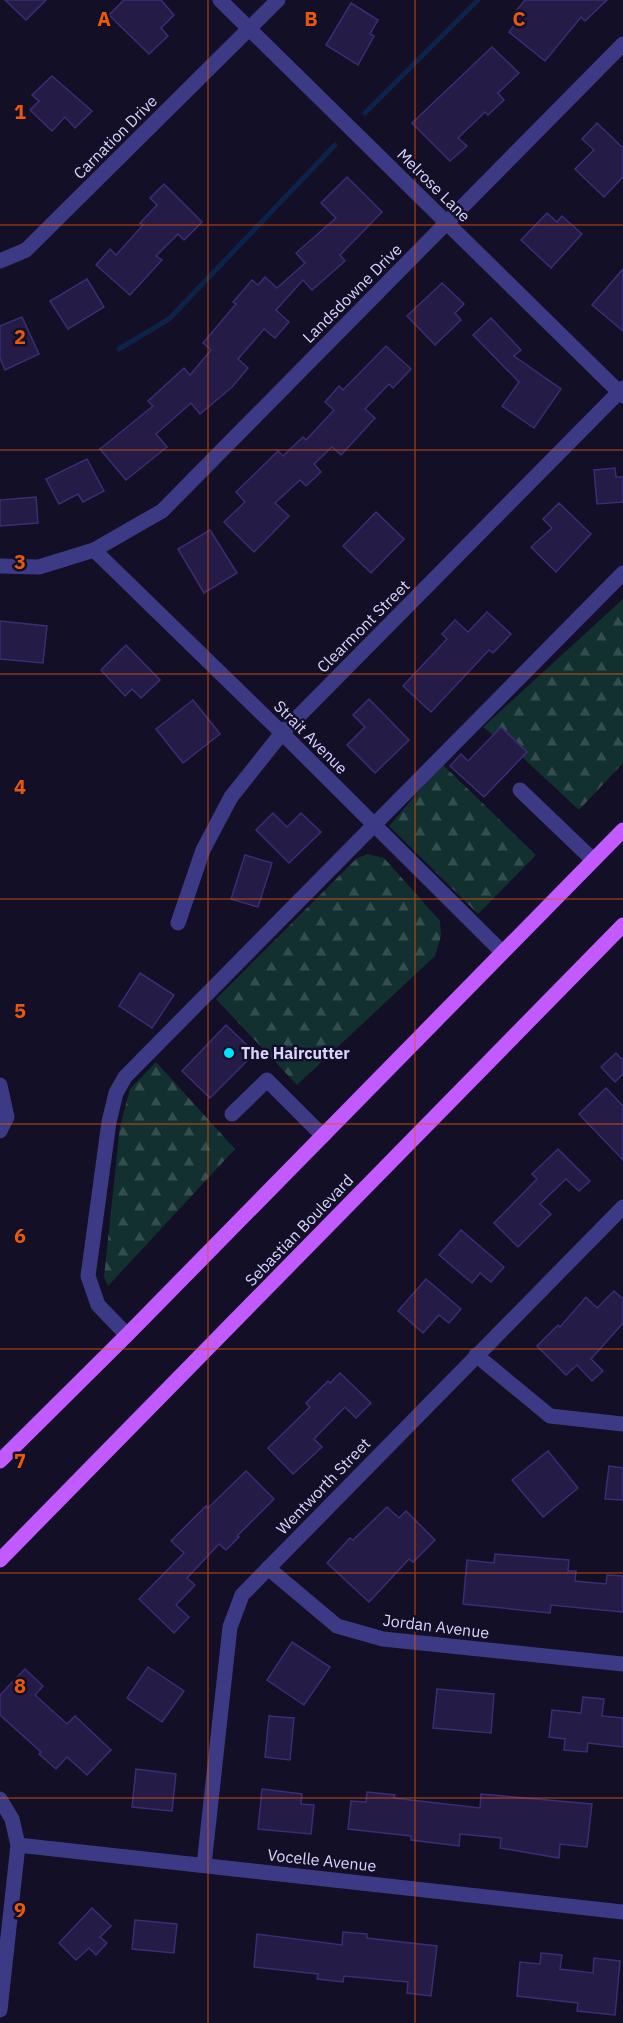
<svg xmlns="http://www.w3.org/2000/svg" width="623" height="2023" font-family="'IBM Plex Sans',sans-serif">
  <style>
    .forest { fill: url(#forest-firs) }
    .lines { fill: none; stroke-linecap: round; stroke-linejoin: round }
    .stream { stroke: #0c2248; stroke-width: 5 }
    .building { fill: #241b47; stroke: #3b2d73; stroke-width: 1.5 }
    .minor { stroke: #3d3a85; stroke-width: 15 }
    .major { stroke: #c25bff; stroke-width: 15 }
    .grid { fill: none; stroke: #e8590c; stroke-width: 1.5; stroke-opacity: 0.55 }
    .poi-dot { fill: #00e5ff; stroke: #130f26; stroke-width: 2 }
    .labels { text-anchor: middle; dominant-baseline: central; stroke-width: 5; stroke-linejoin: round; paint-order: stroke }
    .street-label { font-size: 16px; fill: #d9d4ff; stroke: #130f26 }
    .poi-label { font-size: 16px; font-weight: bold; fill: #d9d4ff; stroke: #130f26; text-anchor: start }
    .grid-label { font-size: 20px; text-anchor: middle; font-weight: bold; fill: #e8590c; stroke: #130f26; stroke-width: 5; stroke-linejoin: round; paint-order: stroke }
  </style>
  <defs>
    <pattern id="forest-firs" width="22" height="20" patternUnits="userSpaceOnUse" patternTransform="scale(1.5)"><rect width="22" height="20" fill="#12302f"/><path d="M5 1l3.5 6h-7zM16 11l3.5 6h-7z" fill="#344d4e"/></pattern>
  </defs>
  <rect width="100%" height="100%" fill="#130f26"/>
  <!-- forest -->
  <g class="forest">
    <polygon points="623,599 623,763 579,810 522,757 527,752 501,727 493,735 483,727"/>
    <polygon points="442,764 536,855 478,914 389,826"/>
    <polygon points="368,854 384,858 440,921 441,936 435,956 297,1085 216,999 357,858"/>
    <polygon points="156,1062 235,1149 108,1286 104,1277 120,1126 130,1089"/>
  </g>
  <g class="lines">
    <!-- stream -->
    <g class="stream">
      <polyline points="365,113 478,0"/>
      <polyline points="119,349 169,319 335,145"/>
    </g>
  </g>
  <!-- building -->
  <g class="building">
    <polygon points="5,0 46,0 26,20"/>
    <polygon points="124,0 161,0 174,15 161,28 168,36 149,54 109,15"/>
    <polygon points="525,0 607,0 585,21 581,17 545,61 509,32 518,20 512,16"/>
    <polygon points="351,3 378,20 370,34 374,36 358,65 326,45"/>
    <polygon points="492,47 519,73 498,93 504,100 488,115 485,112 458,138 467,146 450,161 412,123"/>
    <polygon points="52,76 92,111 75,128 65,117 52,131 30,110 39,101 32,95"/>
    <polygon points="597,123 623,148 623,177 604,197 575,169 594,150 582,139"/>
    <polygon points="347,177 382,212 340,255 345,261 312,290 303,280 276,310 289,322 275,338 264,329 238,359 248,368 232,387 200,414 191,403 156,434 167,447 126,480 100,449 153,406 148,401 184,368 190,375 211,350 203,343 236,304 233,302 252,280 258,285 265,277 277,288 305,263 296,253 336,218 321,203"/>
    <polygon points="164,184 202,222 184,240 178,234 156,256 162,260 130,295 96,265 110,249 116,255 143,225 140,223 157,205 150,198"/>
    <polygon points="547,213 557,222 562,216 582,234 551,268 521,240"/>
    <polygon points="623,269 623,331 592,305"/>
    <polygon points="87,279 104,307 68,329 50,301"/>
    <polygon points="442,283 464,304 455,313 461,320 435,345 407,316"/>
    <polygon points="22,317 39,354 5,370 0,358 0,326"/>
    <polygon points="491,318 521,350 514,356 561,389 534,428 502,406 519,382 473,335"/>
    <polygon points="386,346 411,369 393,388 389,384 365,409 375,418 341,455 332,447 314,464 321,472 306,486 300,480 275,503 289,516 254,552 224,522 245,502 236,492 278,451 283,456 303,437 306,440 334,410 325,402 339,386 343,390"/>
    <polygon points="87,459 104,491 83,502 78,494 59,504 46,479"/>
    <polygon points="615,468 616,477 623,477 623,502 597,504 594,470"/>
    <polygon points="36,497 38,523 0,526 0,500"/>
    <polygon points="559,503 591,534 556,572 531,547 552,528 543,519"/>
    <polygon points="376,512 404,539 371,573 343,546"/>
    <polygon points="210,530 237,573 204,593 178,549"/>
    <polygon points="487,612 511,634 493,653 489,650 431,712 403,686 447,639 442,634 455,620 468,632"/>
    <polygon points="0,621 47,626 43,663 0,659"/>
    <polygon points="126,645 160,680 141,698 132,689 125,696 101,670"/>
    <polygon points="369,699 409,740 375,773 347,745 365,727 353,715"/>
    <polygon points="193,700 220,734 183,763 156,729"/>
    <polygon points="501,727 527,752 484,797 450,766 461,754 468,761"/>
    <polygon points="273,813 287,827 301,813 321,832 289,863 256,830"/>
    <polygon points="245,855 272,863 258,907 231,899"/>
    <polygon points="140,973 174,995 152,1028 119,1006"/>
    <polygon points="226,1025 255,1053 210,1098 182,1071"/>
    <polygon points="616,1053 623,1060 623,1074 615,1082 601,1067"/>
    <polygon points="606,1088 623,1106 623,1160 579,1114"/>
    <polygon points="558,1149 590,1181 579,1191 566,1179 540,1204 551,1214 518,1247 494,1223 537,1179 532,1174"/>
    <polygon points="461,1230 504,1267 491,1282 480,1273 472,1283 439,1255"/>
    <polygon points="426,1279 461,1309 449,1323 439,1315 423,1333 398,1311"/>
    <polygon points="614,1291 623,1299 623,1323 591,1359 603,1371 592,1381 577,1365 566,1375 537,1346 558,1325 560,1327 586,1297 597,1308"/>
    <polygon points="340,1373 371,1403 356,1418 345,1407 314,1439 322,1447 293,1474 268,1448 310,1407 306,1403 328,1381 330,1383"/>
    <polygon points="548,1451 578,1488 543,1517 512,1480"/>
    <polygon points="609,1466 623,1468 623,1500 605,1499"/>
    <polygon points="246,1471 274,1499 237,1536 239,1537 226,1550 219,1544 187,1578 195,1585 176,1605 189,1617 174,1633 139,1599 184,1553 171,1541 206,1506 208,1508"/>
    <polygon points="387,1507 399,1518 406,1511 435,1540 413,1562 409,1559 369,1602 327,1563 350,1538 353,1540"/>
    <polygon points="495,1554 569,1560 568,1571 576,1571 575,1581 606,1584 607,1575 623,1576 623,1612 551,1605 550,1613 463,1604 467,1560 494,1563"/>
    <polygon points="292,1642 330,1667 304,1705 267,1680"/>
    <polygon points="148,1667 184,1691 162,1722 127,1698"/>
    <polygon points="25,1669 43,1686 35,1695 67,1724 75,1716 111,1750 87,1775 67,1757 56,1769 39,1754 41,1752 0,1715 0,1695"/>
    <polygon points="437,1689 494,1694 491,1733 433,1728"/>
    <polygon points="583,1697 604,1699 602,1716 623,1718 623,1747 588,1743 587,1752 564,1750 565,1739 549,1737 552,1710 581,1713"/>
    <polygon points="269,1716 294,1718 290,1760 265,1757"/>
    <polygon points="136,1769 176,1774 172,1811 132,1807"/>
    <polygon points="262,1789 302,1794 301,1804 314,1805 311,1834 258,1829"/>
    <polygon points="367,1792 395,1795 394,1798 480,1808 481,1794 592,1804 587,1847 560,1844 559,1858 500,1848 501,1838 460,1834 459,1846 411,1840 411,1836 348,1829 351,1801 366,1802"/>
    <polygon points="92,1908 111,1926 100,1937 107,1943 96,1955 89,1948 76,1960 59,1943"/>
    <polygon points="135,1920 177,1924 174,1953 132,1949"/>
    <polygon points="343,1932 367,1934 367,1938 437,1946 431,1996 407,1993 408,1982 344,1976 343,1982 317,1979 318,1974 254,1967 257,1934 342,1945"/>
    <polygon points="541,1953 562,1955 560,1969 593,1973 594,1958 620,1961 615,2015 577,2011 578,2003 517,1996 520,1962 540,1964"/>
  </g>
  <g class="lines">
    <!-- minor -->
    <g class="minor">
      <polyline points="220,0 623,396"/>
      <polyline points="0,261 26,250 278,0"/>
      <polyline points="94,550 282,733 502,952"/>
      <polyline points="0,566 39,567 94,550 162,511 623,44"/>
      <polyline points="520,790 593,860"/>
      <polyline points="178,923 203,850 231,797 282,733 623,388"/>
      <polyline points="0,1085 7,1117 0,1131"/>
      <polyline points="232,1114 267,1080 323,1136"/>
      <polyline points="127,1335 98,1305 88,1276 109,1122 116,1093 125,1077 623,573"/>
      <polyline points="476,1355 550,1416 623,1424"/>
      <polyline points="268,1568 337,1626 383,1639 623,1664"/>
      <polyline points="0,1799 12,1819 18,1845 0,2010"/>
      <polyline points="18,1845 623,1912"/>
      <polyline points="204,1865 230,1627 242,1595 623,1207"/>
    </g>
    <!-- major -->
    <g class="major">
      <polyline points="0,1461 127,1335 623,830"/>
      <polyline points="0,1560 623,925"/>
    </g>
  </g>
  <!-- grid -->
  <path class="grid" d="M 208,0 L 208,2023M 415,0 L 415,2023M 0,225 L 623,225M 0,450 L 623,450M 0,674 L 623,674M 0,899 L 623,899M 0,1124 L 623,1124M 0,1349 L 623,1349M 0,1573 L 623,1573M 0,1798 L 623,1798"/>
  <!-- markers -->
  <circle class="poi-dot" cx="229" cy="1053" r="6"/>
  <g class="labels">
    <!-- street labels -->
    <g class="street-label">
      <text transform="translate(115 137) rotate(-45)">Carnation Drive</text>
      <text transform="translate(434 185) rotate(45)">Melrose Lane</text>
      <text transform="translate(352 293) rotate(-45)">Landsdowne Drive</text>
      <text transform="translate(363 626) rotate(-45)">Clearmont Street</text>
      <text transform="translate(311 737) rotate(45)">Strait Avenue</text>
      <text transform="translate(299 1230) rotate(-46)">Sebastian Boulevard</text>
      <text transform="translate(323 1486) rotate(-46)">Wentworth Street</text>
      <text transform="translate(436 1626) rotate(7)">Jordan Avenue</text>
      <text transform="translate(322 1860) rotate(6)">Vocelle Avenue</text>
    </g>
    <!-- poi labels -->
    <g class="poi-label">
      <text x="241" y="1053">The Haircutter</text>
    </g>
  </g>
  <g class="grid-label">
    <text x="104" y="26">A</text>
    <text x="311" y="26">B</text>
    <text x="519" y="26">C</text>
    <text x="20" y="119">1</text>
    <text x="20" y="344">2</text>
    <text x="20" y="569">3</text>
    <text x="20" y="794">4</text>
    <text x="20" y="1018">5</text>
    <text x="20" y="1243">6</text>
    <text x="20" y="1468">7</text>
    <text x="20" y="1693">8</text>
    <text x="20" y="1917">9</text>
  </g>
</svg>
